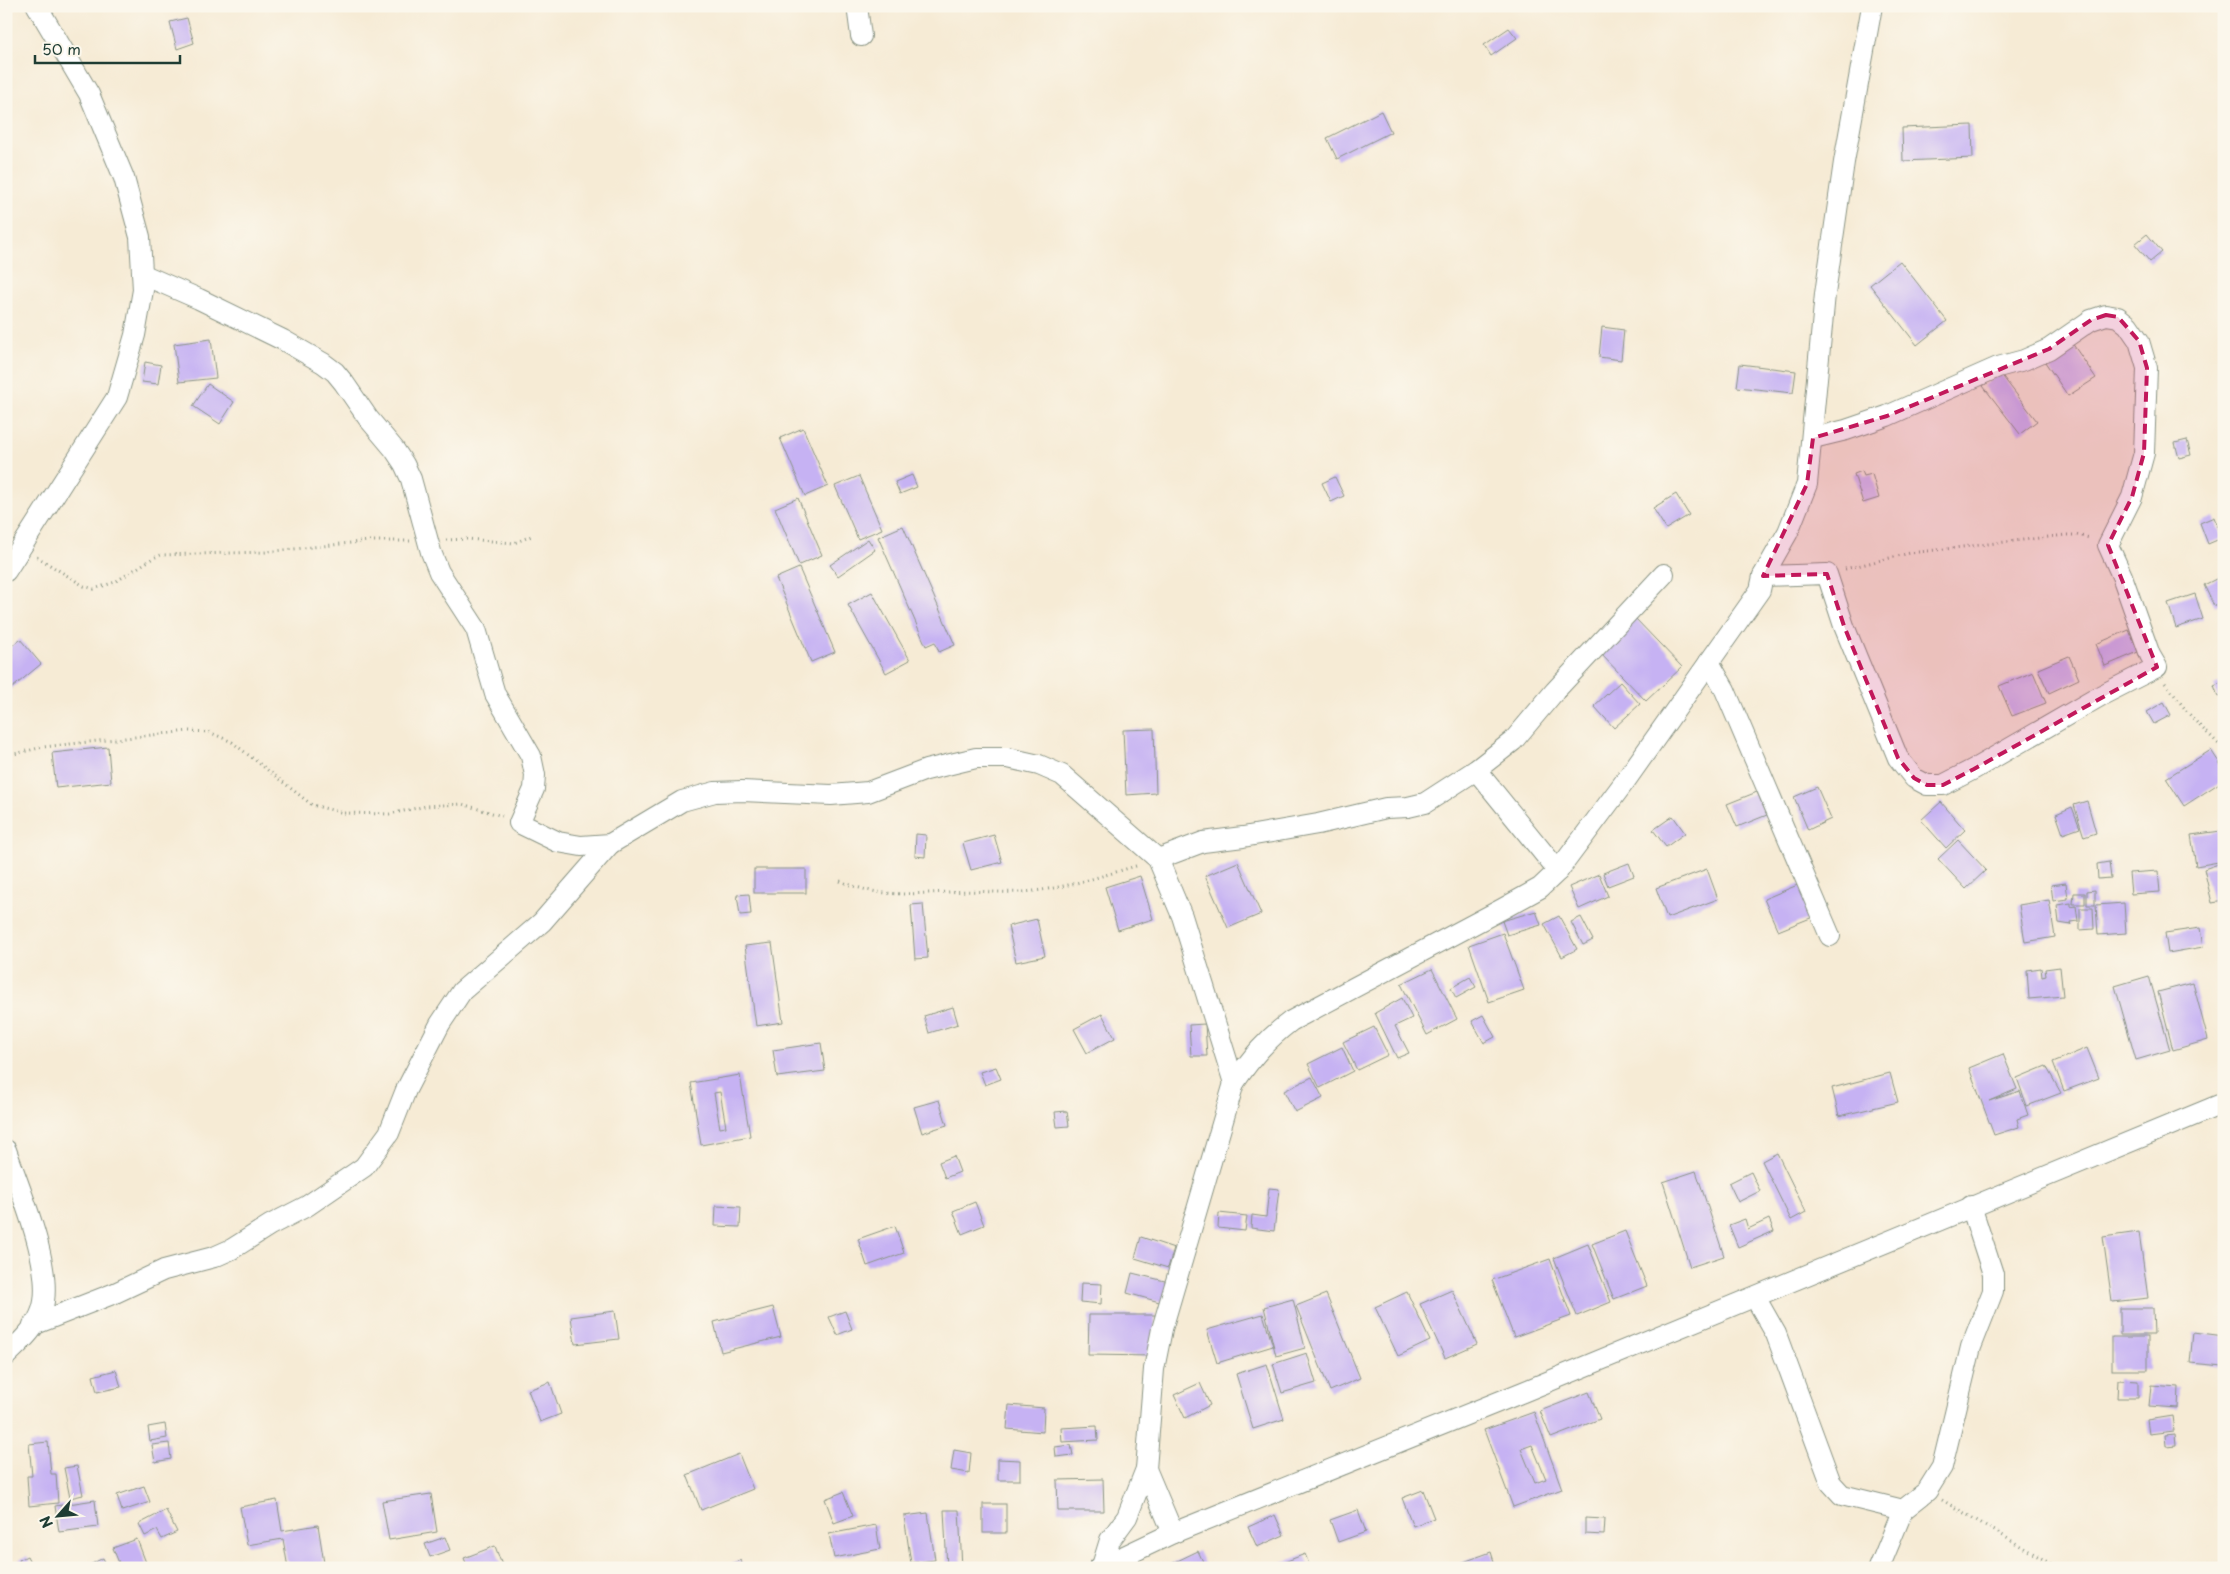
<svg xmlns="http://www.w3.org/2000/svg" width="2230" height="1574" font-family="'Playpen Sans',sans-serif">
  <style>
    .building { fill: #c6b2f3; fill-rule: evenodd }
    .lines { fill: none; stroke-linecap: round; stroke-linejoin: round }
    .minor-casing { stroke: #8a9484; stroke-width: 22 }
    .path { stroke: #8a9484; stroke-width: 3; stroke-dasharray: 1 4; stroke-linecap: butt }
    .minor { stroke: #fff; stroke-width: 20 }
    .marked { fill: #c2185b; fill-opacity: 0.2; stroke: #c2185b; stroke-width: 4; stroke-dasharray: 10 6; stroke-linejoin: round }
  </style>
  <rect width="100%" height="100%" fill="#fbf7ec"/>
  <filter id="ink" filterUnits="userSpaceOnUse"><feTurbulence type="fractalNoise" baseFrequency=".02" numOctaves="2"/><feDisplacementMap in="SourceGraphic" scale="10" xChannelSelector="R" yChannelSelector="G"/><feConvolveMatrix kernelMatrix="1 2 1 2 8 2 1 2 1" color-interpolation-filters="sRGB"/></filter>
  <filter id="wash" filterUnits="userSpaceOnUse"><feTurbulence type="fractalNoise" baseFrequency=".0096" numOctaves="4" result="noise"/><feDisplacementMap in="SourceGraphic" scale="20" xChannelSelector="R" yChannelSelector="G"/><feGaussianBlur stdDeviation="1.12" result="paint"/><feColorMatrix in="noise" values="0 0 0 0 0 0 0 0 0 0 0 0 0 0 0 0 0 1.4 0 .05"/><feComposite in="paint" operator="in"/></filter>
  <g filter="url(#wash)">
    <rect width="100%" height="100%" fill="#f6ebd5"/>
    <g id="blocks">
      <!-- building -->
      <g class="building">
        <polygon points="187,18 194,43 177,49 170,22"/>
        <polygon points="1509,28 1517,38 1491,56 1484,45"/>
        <polygon points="1381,111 1391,132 1337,159 1327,138"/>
        <polygon points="1972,125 1973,158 1903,161 1902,128"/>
        <polygon points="2147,234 2162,252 2150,262 2135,244"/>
        <polygon points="1900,261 1947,321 1917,345 1870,285"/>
        <polygon points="1602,327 1624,330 1621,360 1599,357"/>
        <polygon points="211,339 216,378 179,382 174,344"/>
        <polygon points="2072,343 2096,378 2068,396 2045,362"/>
        <polygon points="145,362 161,365 158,384 142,382"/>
        <polygon points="1740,364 1796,371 1793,393 1737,387"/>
        <polygon points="2000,373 2037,421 2020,434 1983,386"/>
        <polygon points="208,384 234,402 220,424 193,406"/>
        <polygon points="803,428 828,486 805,496 780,438"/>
        <polygon points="2187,440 2191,455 2179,458 2175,443"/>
        <polygon points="1862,471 1864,476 1872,474 1879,498 1863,503 1854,474"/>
        <polygon points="912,475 917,487 900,494 895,482"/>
        <polygon points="859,476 882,529 858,539 835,486"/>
        <polygon points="1335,477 1344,496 1331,502 1322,483"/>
        <polygon points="1676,494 1689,515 1666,529 1653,508"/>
        <polygon points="798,498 822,555 799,565 775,508"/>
        <polygon points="2214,517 2222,538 2208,544 2200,523"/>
        <polygon points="903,526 955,645 939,652 935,642 926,646 878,537"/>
        <polygon points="868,539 875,550 838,576 830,565"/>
        <polygon points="799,568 835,652 811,662 776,578"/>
        <polygon points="2224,575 2224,602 2214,606 2204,585"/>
        <polygon points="872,592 910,660 886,673 848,605"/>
        <polygon points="2195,594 2203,619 2176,628 2168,603"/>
        <polygon points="1634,617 1682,667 1646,701 1599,652"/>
        <polygon points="2129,630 2138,652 2105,666 2096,644"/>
        <polygon points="20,639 41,664 6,693 6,651"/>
        <polygon points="2069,656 2079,679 2049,693 2038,669"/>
        <polygon points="2033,672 2046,703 2012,716 1999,686"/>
        <polygon points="2224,681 2224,695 2218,697 2214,685"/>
        <polygon points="1620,682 1640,704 1614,728 1594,706"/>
        <polygon points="2164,702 2171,715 2154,724 2147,712"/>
        <polygon points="1154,729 1156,793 1126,795 1123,730"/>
        <polygon points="108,747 111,782 56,788 52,753"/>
        <polygon points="2211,750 2224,770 2224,780 2184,806 2166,778"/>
        <polygon points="1817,787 1831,819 1808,830 1794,797"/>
        <polygon points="1757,792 1767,815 1737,827 1727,804"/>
        <polygon points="2087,801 2096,833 2084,837 2074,805"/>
        <polygon points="1941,802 1965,830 1946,848 1921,820"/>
        <polygon points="2072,807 2080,828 2063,834 2056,814"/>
        <polygon points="1673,816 1685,833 1666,847 1653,830"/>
        <polygon points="2221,831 2224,861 2196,866 2191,835"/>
        <polygon points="916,834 926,835 925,857 915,856"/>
        <polygon points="994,835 1002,862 971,870 963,843"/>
        <polygon points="1958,840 1986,870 1966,889 1938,859"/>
        <polygon points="1238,862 1261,914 1228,928 1205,876"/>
        <polygon points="2109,862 2111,878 2098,879 2097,864"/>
        <polygon points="2224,862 2224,901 2212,903 2204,869"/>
        <polygon points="1629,863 1634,876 1608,886 1603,873"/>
        <rect x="754" y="869" width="52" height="24"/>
        <polygon points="1707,869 1718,899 1667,918 1656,888"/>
        <polygon points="2158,871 2160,892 2131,894 2129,873"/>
        <polygon points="1599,874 1608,896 1579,909 1569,887"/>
        <polygon points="1140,876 1153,919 1118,930 1105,887"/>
        <polygon points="2066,883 2068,899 2053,901 2051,885"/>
        <polygon points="1800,884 1813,917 1778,931 1764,899"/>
        <polygon points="2095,890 2095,905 2087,905 2087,891"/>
        <polygon points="2074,893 2085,893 2085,904 2073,904"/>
        <polygon points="749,894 751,914 740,915 737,895"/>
        <polygon points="2049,900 2055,937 2025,942 2019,905"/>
        <polygon points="2071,903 2071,907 2076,906 2078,921 2070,922 2071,925 2059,923 2057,905"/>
        <polygon points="2124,903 2126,933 2098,935 2096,905"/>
        <polygon points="923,904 928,958 915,959 911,905"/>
        <polygon points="2080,908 2093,908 2094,929 2080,930"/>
        <polygon points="1536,911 1541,925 1507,935 1502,921"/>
        <polygon points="1559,916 1577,949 1562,957 1544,924"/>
        <polygon points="1581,917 1593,940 1583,945 1571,922"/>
        <polygon points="1037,919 1045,956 1016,962 1008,926"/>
        <polygon points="2200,928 2203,947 2168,953 2165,933"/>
        <polygon points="1503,933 1524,990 1489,1002 1469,945"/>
        <polygon points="772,943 783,1022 756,1026 745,946"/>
        <polygon points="2060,967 2063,996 2029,999 2027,970 2041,968 2042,977 2046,976 2045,969"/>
        <polygon points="1432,969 1457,1019 1427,1035 1401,984"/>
        <polygon points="2149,976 2170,1050 2136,1060 2115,986"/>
        <polygon points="1470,977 1476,987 1456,998 1451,988"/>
        <polygon points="2193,983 2208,1040 2173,1050 2158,992"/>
        <polygon points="1402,998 1412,1018 1395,1026 1409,1053 1397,1058 1375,1013"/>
        <polygon points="953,1007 958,1024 929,1033 924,1016"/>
        <polygon points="1102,1014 1115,1038 1087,1053 1074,1029"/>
        <polygon points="1483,1015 1495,1037 1484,1043 1472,1021"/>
        <polygon points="1205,1024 1207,1056 1191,1056 1189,1025"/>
        <polygon points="1374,1027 1388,1055 1357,1070 1343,1042"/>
        <polygon points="821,1043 825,1071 777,1077 773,1050"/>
        <polygon points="1342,1047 1353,1071 1320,1088 1308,1064"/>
        <polygon points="2087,1048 2099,1078 2064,1091 2053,1062"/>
        <polygon points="2003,1054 2017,1089 1989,1101 2020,1091 2028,1115 2017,1119 2019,1127 1994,1135 1969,1068"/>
        <polygon points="2046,1066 2061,1093 2027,1106 2017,1078"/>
        <polygon points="996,1067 1001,1079 985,1085 980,1072"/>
        <polygon points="1890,1073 1898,1102 1839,1116 1832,1088"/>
        <path d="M 740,1075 L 750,1136 L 701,1145 L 691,1083 ZM 720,1092 L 726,1127 L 720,1128 L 714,1093 Z"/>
        <polygon points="1312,1077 1323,1098 1295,1112 1284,1091"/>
        <polygon points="939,1100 947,1125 922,1133 914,1107"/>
        <polygon points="1067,1111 1069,1126 1057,1127 1055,1112"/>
        <polygon points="1777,1153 1806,1212 1791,1220 1762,1161"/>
        <polygon points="954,1156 960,1172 945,1178 939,1162"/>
        <polygon points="1696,1171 1724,1256 1690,1267 1663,1182"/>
        <polygon points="1751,1172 1760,1191 1738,1202 1729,1183"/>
        <polygon points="1269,1188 1279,1189 1274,1231 1251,1228 1252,1215 1266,1217"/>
        <polygon points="975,1202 984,1225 962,1234 953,1211"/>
        <polygon points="716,1206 741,1207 740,1227 715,1226"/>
        <polygon points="1219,1213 1247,1216 1245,1231 1218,1228"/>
        <polygon points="1745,1219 1748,1229 1769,1219 1774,1231 1738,1247 1729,1225"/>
        <polygon points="895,1226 904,1253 867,1266 858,1239"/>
        <polygon points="1625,1231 1647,1286 1614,1299 1592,1244"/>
        <polygon points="2139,1232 2148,1298 2112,1302 2103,1237"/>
        <polygon points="1141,1237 1174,1248 1168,1268 1135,1258"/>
        <polygon points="1588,1244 1611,1302 1577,1316 1554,1258"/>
        <polygon points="1550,1259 1571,1316 1514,1337 1492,1280"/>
        <polygon points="1132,1273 1169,1282 1163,1303 1127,1293"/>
        <polygon points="1081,1283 1102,1284 1101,1304 1080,1302"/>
        <polygon points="1452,1290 1477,1344 1445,1358 1420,1304"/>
        <polygon points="1407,1292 1430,1341 1398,1356 1375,1307"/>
        <polygon points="1326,1294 1360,1378 1330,1391 1296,1306"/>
        <polygon points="1293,1299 1305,1348 1276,1356 1264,1307"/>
        <polygon points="773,1307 781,1337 721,1352 714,1322"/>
        <polygon points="2120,1308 2153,1308 2154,1335 2120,1335"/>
        <polygon points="615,1311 619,1339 575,1344 571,1317"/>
        <polygon points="845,1311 852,1329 837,1335 829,1317"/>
        <polygon points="1263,1314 1273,1346 1217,1363 1207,1330"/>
        <polygon points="1089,1315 1155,1315 1155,1356 1088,1355"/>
        <polygon points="2193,1332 2224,1336 2223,1366 2190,1363"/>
        <rect x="2112" y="1337" width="36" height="33"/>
        <polygon points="1307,1353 1316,1383 1282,1393 1273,1364"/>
        <polygon points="1267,1364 1284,1419 1253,1429 1236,1374"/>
        <polygon points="116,1370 121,1387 97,1392 93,1376"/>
        <polygon points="2118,1380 2138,1381 2138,1398 2117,1398"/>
        <polygon points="550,1382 561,1414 540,1422 528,1390"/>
        <polygon points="1200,1383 1210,1405 1185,1418 1174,1395"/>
        <polygon points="2151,1385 2179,1387 2178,1408 2149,1406"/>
        <polygon points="1589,1392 1600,1419 1551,1438 1540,1411"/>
        <polygon points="1009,1405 1044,1408 1043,1432 1007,1429"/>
        <path d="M 1534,1412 L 1562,1489 L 1513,1507 L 1484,1430 ZM 1532,1445 L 1546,1479 L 1535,1483 L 1521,1449 Z"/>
        <polygon points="2172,1416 2174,1431 2149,1434 2147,1420"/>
        <polygon points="165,1424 167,1438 150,1441 148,1427"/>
        <polygon points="1097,1426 1098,1440 1062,1442 1061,1428"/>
        <polygon points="2175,1434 2176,1445 2166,1446 2165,1435"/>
        <polygon points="48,1442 51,1474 56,1474 58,1503 29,1506 27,1476 32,1476 29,1444"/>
        <polygon points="169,1443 171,1459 155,1462 152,1445"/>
        <polygon points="1071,1445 1073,1455 1056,1457 1055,1447"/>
        <polygon points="954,1450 971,1453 969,1473 951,1470"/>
        <polygon points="739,1454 753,1489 701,1510 687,1475"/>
        <polygon points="998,1459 1020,1460 1020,1480 998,1480"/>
        <polygon points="77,1466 83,1495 70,1498 64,1468"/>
        <polygon points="1103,1479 1104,1511 1058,1511 1057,1480"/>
        <polygon points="144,1486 150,1502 122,1511 117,1495"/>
        <polygon points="1423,1490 1434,1518 1413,1526 1402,1498"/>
        <polygon points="843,1492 853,1516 834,1523 825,1499"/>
        <polygon points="431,1494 437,1532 389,1540 382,1501"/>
        <polygon points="95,1500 98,1527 59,1532 55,1506"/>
        <polygon points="277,1500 282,1531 318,1525 324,1563 288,1568 283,1539 247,1545 240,1507"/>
        <rect x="983" y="1504" width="23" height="29"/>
        <polygon points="166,1510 177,1532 162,1539 157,1530 145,1536 139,1524"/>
        <polygon points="944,1510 959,1510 962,1568 947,1568"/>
        <polygon points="1358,1510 1366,1532 1338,1542 1330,1520"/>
        <polygon points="928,1513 935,1560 911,1563 904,1516"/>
        <polygon points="1275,1515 1284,1535 1257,1547 1248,1527"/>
        <polygon points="1585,1518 1605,1519 1604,1535 1585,1534"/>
        <polygon points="876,1525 880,1549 834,1558 829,1534"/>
        <polygon points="445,1537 450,1550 430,1557 425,1544"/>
        <polygon points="137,1539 148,1568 121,1568 113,1548"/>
        <polygon points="495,1546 503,1568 468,1568 464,1558"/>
        <polygon points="1198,1551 1206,1568 1170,1568 1169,1565"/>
        <polygon points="1491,1552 1496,1568 1460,1568 1458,1564"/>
        <polygon points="1305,1554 1309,1564 1300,1568 1284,1568 1282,1563"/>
        <polygon points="27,1556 33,1568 23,1568 19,1560"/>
        <polygon points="103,1558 108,1568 84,1568"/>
        <polygon points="740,1560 745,1568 724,1568"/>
      </g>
    </g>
  </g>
  <g filter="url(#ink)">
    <use href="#blocks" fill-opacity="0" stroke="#8a9484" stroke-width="1"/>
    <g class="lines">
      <!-- minor casing -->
      <g class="minor-casing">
        <g id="minor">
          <polyline points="857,6 861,36"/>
          <polyline points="144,275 199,299 283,340 323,363 335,372 344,383 368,418 394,449 404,464 411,479 431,552 439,572 476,629 495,694 531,756 535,775 534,789 519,823 558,842 581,846 610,844 682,801 715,792 742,791 831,795 868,792 926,770 976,758 1008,758 1039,765 1062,775 1158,859 1182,916 1234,1083"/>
          <polyline points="6,571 117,397 135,335 143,290 140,237 124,178 89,94 37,6"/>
          <polyline points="1763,576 1827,574 1844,626 1898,758 1914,778 1927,785 1943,785 1974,769 2102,695 2157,667 2150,655 2122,576 2108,545 2132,497 2144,453 2147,368 2139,341 2128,325 2118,317 2106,315 2091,320 2049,349 2024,360 1998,367 1887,416 1846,430 1813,438"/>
          <polyline points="1709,662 1725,690 1830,936"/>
          <polyline points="1476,770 1558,871"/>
          <polyline points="1158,859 1203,842 1243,837 1318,824 1386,808 1408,807 1425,803 1476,770 1513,741 1555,691 1664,574"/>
          <path d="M 6,1150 C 20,1190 55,1271 42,1310 C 36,1329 19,1343 6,1356"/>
          <polyline points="1755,1297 1776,1334 1831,1483 1842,1495 1903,1510"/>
          <polyline points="33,1325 115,1293 164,1270 214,1257 232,1249 270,1225 307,1206 364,1167 389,1133 406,1090 440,1024 462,991 542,922 610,844"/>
          <polyline points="1146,1469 1173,1533"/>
          <path d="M 1102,1566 L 1110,1540 L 1127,1517 L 1146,1469 L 1154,1369 L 1162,1329 L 1234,1083 C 1252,1057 1266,1040 1291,1021 L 1502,909 L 1540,888 L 1558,871 L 1626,780 L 1760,590 L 1763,576 L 1788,532 L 1807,484 L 1825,294 L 1844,162 L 1872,6"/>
          <polyline points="1099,1568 1173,1533 1523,1392 2224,1103"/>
          <polyline points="1879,1568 1903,1510 1927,1491 1942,1467 1971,1347 1993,1291 1993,1274 1971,1206"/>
        </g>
      </g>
      <!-- path -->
      <g class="path">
        <polyline points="446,540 467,539 514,543 534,535"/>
        <polyline points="37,557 84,586 94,589 115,582 153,558 161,555 265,552 370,541 410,541"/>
        <polyline points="1845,569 1910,553 2066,535 2077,535 2090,538"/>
        <path d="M 2165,683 C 2177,698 2188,714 2201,727 C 2209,735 2217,741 2224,751"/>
        <polyline points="6,756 43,747 189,731 209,732 232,742 312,805 344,813 390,814 426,806 462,804 502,816"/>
        <path d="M 840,881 C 881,898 906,894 948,892 C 972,890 997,893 1021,892 C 1060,890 1098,877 1136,866"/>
        <polyline points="1942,1500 2058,1568"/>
      </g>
      <!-- minor -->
      <use href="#minor" class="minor"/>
    </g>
  </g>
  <!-- marked area -->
  <path class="marked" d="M 2106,315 L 2118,317 L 2139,341 L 2147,368 L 2144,453 L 2132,497 L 2108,545 L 2157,667 L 1974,769 L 1943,785 L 1927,785 L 1914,778 L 1898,758 L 1844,626 L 1827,574 L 1763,576 L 1807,484 L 1813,438 L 1887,416 L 2049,349 L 2091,320 Z"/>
  <!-- margin -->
  <rect width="2230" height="1574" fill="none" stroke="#fbf7ec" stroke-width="25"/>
  <!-- north arrow -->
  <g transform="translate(58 1516) rotate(243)" stroke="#fbf7ec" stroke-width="4" paint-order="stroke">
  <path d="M0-4L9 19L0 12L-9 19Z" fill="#1f3d34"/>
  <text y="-8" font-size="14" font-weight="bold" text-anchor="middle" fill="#1f3d34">N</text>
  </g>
  <!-- scale -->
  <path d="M35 55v8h145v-8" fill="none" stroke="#1f3d34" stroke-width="2.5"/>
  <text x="42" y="55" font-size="15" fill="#1f3d34" stroke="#fbf7ec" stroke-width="4" paint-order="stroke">50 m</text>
</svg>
